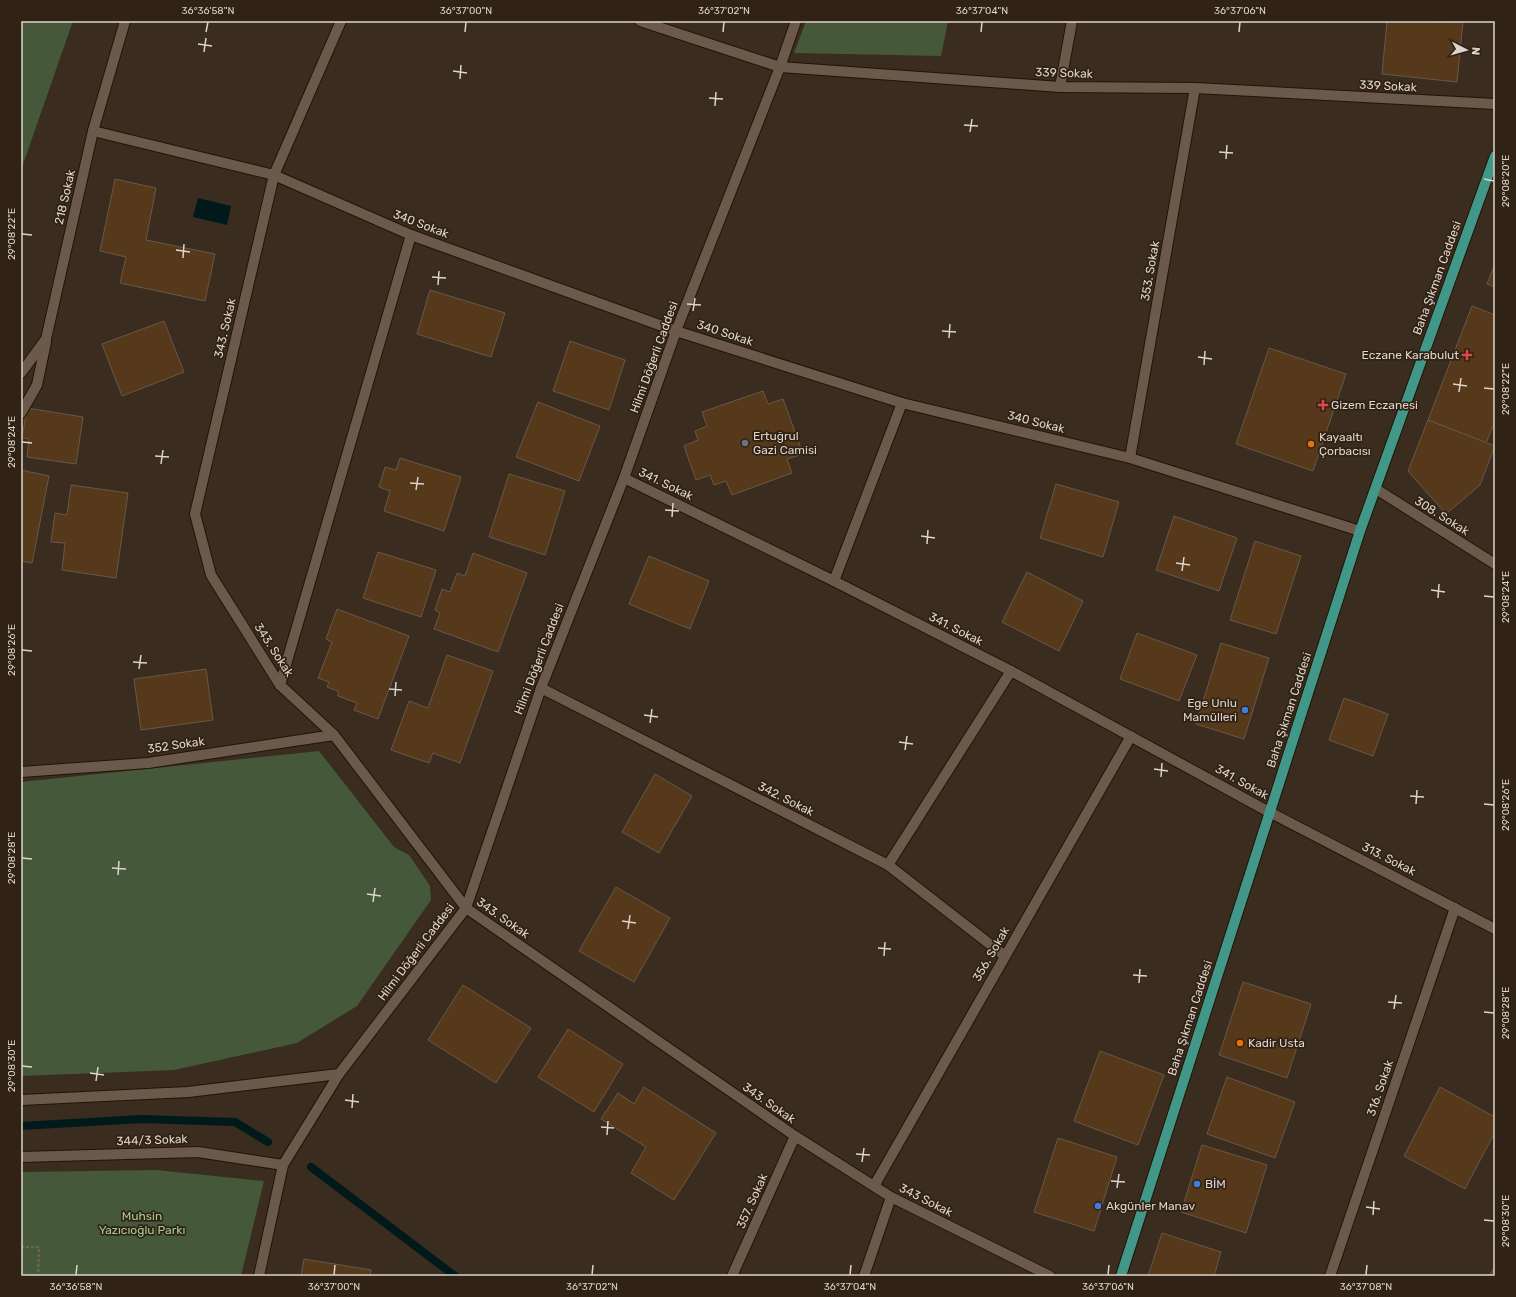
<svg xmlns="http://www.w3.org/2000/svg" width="1516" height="1297" font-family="Rubik,sans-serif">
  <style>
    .green { fill: #45583a }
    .water { fill: #001a1b }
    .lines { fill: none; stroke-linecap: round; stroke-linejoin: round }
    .stream { stroke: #001a1b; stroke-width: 8 }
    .building { fill: #56381a; stroke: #695849 }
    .minor-casing { stroke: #211407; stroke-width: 12 }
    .major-casing { stroke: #211407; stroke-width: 12 }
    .path { stroke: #6e6256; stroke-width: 2.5; stroke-dasharray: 3 2; stroke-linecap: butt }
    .minor { stroke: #6b5a4b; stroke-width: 10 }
    .major { stroke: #429888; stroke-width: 10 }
    .ticks { fill: none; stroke: #ded4cc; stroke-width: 1.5 }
    .health-dot { fill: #e0444e; stroke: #302214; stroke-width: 1.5 }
    .worship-dot { fill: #6b7280; stroke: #302214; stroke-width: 1.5 }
    .food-dot { fill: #e8710a; stroke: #302214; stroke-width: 1.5 }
    .shop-dot { fill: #3f7fe0; stroke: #302214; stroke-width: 1.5 }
    .labels { text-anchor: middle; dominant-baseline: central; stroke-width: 3.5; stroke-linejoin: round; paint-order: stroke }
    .street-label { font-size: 12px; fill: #ded4cc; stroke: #302214 }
    .poi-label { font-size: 12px; fill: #ded4cc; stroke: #302214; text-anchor: start }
    .park-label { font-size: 12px; fill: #a6cb8f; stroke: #302214 }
    .neatline { fill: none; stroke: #ded4cc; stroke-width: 1.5 }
    .ticks-label { font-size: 10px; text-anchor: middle; fill: #ded4cc }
  </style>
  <rect width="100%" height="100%" fill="#3a2c1e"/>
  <!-- green -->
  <g class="green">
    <polygon points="21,21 73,21 21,170"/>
    <polygon points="806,21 948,21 941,56 794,53"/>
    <polygon points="319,751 394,847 409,855 430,886 431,900 357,1006 297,1043 174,1070 21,1076 21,782"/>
    <polygon points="156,1170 264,1181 241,1276 21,1276 21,1172"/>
  </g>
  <!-- water -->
  <polygon class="water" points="198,198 231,206 227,225 193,217"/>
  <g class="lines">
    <!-- stream -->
    <g class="stream">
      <polyline points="21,1126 141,1119 235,1122 268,1142"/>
      <polyline points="311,1167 455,1276"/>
    </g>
  </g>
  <!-- building -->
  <g class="building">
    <polygon points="1387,21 1463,22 1457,82 1382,74"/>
    <polygon points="115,179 156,188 146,240 215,254 205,301 120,283 126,257 100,251"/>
    <polygon points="1495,264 1495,287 1487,284"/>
    <polygon points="430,290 505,313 491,357 417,334"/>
    <polygon points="1472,306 1495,315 1495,421 1486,443 1428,420"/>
    <polygon points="164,321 184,372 122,396 102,344"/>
    <polygon points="570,341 625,360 609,410 553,391"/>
    <polygon points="1269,348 1346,374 1313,471 1236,444"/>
    <polygon points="763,391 768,404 783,399 803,454 787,459 792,473 732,495 726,481 714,485 710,475 696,480 684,446 698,440 695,431 707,426 702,412"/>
    <polygon points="538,402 600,426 579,481 516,457"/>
    <polygon points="27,408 83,417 76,464 27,457 29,439 22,438"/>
    <polygon points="1428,420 1495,446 1480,485 1446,514 1408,471"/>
    <polygon points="400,458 461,477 444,531 384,511 390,491 379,487 385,467 396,470"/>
    <polygon points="21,470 49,476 32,563 21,561"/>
    <polygon points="509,474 565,491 545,555 489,537"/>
    <polygon points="1056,484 1119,502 1103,557 1040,538"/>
    <polygon points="71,485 128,493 116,578 62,570 65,543 51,542 55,513 67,515"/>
    <polygon points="1174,516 1237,538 1219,591 1156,570"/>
    <polygon points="1255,541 1301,556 1276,634 1230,620"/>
    <polygon points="378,552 436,570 421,617 363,598"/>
    <polygon points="473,553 527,573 498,652 434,629 440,613 435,610 442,589 450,592 457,573 465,576"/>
    <polygon points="649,556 709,581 690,629 629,604"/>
    <polygon points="1027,572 1083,601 1059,651 1002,622"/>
    <polygon points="337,609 409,636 378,719 354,710 357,703 338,696 338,691 327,687 329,682 318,678 332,642 326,639"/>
    <polygon points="1137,633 1197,655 1179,701 1120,679"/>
    <polygon points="1221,643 1269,658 1244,739 1196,724"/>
    <polygon points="447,655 493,671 460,763 433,753 429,763 391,750 409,701 428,708"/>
    <polygon points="206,669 213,720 141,730 134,679"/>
    <polygon points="1344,698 1388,714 1373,756 1329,740"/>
    <polygon points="655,774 692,796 659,853 622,832"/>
    <polygon points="616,887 670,918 634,982 579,951"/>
    <polygon points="1243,982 1311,1004 1287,1078 1219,1055"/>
    <polygon points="463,985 531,1028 496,1083 428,1040"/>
    <polygon points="568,1029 623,1064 594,1112 538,1077"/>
    <polygon points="1100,1051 1164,1075 1138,1145 1074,1121"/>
    <polygon points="1227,1077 1295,1102 1275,1158 1207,1134"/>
    <polygon points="644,1087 716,1133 674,1200 631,1173 646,1147 601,1119 618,1093 634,1104"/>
    <polygon points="1440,1087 1495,1117 1495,1132 1465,1189 1404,1156"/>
    <polygon points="1058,1138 1117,1157 1094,1231 1034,1212"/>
    <polygon points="1202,1145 1267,1165 1246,1233 1181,1212"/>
    <polygon points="1162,1233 1221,1252 1214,1276 1148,1276"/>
    <polygon points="304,1259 371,1270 370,1276 301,1276"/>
    <polygon points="1495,1267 1495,1276 1489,1276"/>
  </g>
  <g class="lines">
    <!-- minor casing -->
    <g class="minor-casing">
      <g id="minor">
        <polyline points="341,21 274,175 195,514 211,575 280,685 334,735 466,908 795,1136 891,1197 1050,1276"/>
        <polyline points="640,21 780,67 1060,87 1195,88 1495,104"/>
        <polyline points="1060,87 1072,21"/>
        <polyline points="93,131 274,175 411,235 676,331 902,403 1130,458 1360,531"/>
        <polyline points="21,373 46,339 93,131 125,21"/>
        <polyline points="21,413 37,385 46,342"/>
        <polyline points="1130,458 1195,88"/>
        <polyline points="624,478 834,581 1011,671 1271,813 1495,929"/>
        <polyline points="1376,489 1495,564"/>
        <polyline points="834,581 902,403"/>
        <polyline points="280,685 411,235"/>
        <polyline points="541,688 888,865 1005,956"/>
        <polyline points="21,772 148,763 334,735"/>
        <polyline points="888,865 1011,671"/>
        <polyline points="21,1100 188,1092 339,1074"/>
        <polyline points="21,1157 198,1152 283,1165"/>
        <polyline points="874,1186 1131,736"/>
        <polyline points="259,1276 283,1165 339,1074 466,908 541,688 624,478 676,331 780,67 796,21"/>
        <polyline points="732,1276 795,1136"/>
        <polyline points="864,1276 891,1197"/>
        <polyline points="1330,1276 1455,908"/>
      </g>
    </g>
    <!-- major casing -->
    <g class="major-casing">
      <polyline id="major" points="1121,1276 1360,531 1495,156"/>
    </g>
    <!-- path -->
    <polyline class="path" points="21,1247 39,1247 38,1276"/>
    <!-- minor -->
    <use href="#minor" class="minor"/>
    <!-- major -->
    <use href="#major" class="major"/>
  </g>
  <!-- ticks -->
  <path class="ticks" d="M 206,32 L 208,22M 465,32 L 466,22M 723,32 L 724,22M 981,32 L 982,22M 1239,32 L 1240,22M 198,44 L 212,46M 204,52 L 206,38M 453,71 L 467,73M 460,79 L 461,65M 709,98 L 723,99M 715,106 L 716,92M 964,125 L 978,126M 970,132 L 972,119M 1219,152 L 1233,153M 1226,159 L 1227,145M 1484,179 L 1494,181M 22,234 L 32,235M 176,250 L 190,252M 183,258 L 184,244M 432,277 L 446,278M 438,285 L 439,271M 687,304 L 701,305M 693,311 L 695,298M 942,331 L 956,332M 949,338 L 950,324M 1198,357 L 1212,359M 1204,365 L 1205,351M 1453,384 L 1467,386M 1484,388 L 1494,389M 1459,392 L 1461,378M 22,442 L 32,443M 155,456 L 169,457M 161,464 L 163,450M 410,483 L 424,484M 416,490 L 418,477M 665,510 L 679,511M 672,517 L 673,503M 921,536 L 935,538M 927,544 L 928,530M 1176,563 L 1190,565M 1182,571 L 1184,557M 1431,590 L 1445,592M 1484,596 L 1494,597M 1438,598 L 1439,584M 22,650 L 32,651M 133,662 L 147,663M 139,669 L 141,655M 389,689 L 402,690M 395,696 L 396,682M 644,715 L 658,717M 650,723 L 652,709M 899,742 L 913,744M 905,750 L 907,736M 1154,769 L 1168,771M 1161,777 L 1162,763M 1410,796 L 1424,797M 1416,804 L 1417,790M 1484,804 L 1494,805M 22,858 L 32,859M 112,868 L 126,869M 118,875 L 119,861M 367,894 L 381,896M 373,902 L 375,888M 622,921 L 636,923M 628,929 L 630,915M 878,948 L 891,949M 884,956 L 885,942M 1133,975 L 1147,976M 1139,983 L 1140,969M 1388,1002 L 1402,1003M 1394,1009 L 1396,995M 1484,1012 L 1494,1013M 22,1066 L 32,1067M 90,1073 L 104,1075M 96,1081 L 98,1067M 345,1100 L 359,1102M 352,1108 L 353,1094M 601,1127 L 614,1128M 607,1135 L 608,1121M 856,1154 L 870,1155M 862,1162 L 864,1148M 1111,1181 L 1125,1182M 1117,1188 L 1119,1174M 1366,1207 L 1380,1209M 1373,1215 L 1374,1201M 1484,1220 L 1494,1221M 76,1275 L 77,1265M 334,1275 L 335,1265M 592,1275 L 593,1265M 850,1275 L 851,1265M 1108,1275 L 1109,1265M 1366,1275 L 1367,1265"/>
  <!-- markers -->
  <g class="health-dot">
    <path d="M1465 349h4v4h4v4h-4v4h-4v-4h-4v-4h4z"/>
    <path d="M1321 399h4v4h4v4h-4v4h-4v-4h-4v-4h4z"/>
  </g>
  <circle class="worship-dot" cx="745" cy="443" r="4"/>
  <g class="food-dot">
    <circle cx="1311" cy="444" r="4"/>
    <circle cx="1240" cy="1043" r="4"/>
  </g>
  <g class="shop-dot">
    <circle cx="1245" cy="710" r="4"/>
    <circle cx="1197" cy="1184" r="4"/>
    <circle cx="1098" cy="1206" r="4"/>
  </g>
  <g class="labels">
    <!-- street labels -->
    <g class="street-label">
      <text transform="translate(1064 73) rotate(2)">339 Sokak</text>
      <text transform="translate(1388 86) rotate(3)">339 Sokak</text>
      <text transform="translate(65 197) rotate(-77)">218 Sokak</text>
      <text transform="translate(421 224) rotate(21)">340 Sokak</text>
      <text transform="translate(1150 271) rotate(-80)">353. Sokak</text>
      <text transform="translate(1437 278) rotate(-70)">Baha Şıkman Caddesi</text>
      <text transform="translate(225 328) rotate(-77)">343. Sokak</text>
      <text transform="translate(725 333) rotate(18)">340 Sokak</text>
      <text transform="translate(654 357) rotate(-70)">Hilmi Döğerli Caddesi</text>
      <text transform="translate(1036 422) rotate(14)">340 Sokak</text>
      <text transform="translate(666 484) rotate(26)">341. Sokak</text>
      <text transform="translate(1442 516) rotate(32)">308. Sokak</text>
      <text transform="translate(956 629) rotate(27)">341. Sokak</text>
      <text transform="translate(274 650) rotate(57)">343. Sokak</text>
      <text transform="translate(539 659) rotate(-69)">Hilmi Döğerli Caddesi</text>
      <text transform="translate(1289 710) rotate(-72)">Baha Şıkman Caddesi</text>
      <text transform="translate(176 745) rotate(-8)">352 Sokak</text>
      <text transform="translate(1242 782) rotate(29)">341. Sokak</text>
      <text transform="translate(786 799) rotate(27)">342. Sokak</text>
      <text transform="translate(1389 859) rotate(27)">313. Sokak</text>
      <text transform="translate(503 918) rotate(35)">343. Sokak</text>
      <text transform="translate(416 952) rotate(-53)">Hilmi Döğerli Caddesi</text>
      <text transform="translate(991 954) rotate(-60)">356. Sokak</text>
      <text transform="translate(1190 1018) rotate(-72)">Baha Şıkman Caddesi</text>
      <text transform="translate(1380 1088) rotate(-71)">316. Sokak</text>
      <text transform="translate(769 1103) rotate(35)">343. Sokak</text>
      <text transform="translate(152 1140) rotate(-2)">344/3 Sokak</text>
      <text transform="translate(926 1200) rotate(27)">343 Sokak</text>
      <text transform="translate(752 1201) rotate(-66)">357. Sokak</text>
    </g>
    <!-- poi labels -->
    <g class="poi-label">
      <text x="1459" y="355" text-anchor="end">Eczane Karabulut</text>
      <text x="1331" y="405">Gizem Eczanesi</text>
      <text x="753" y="436">Ertuğrul<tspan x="753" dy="14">Gazi Camisi</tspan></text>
      <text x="1319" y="437">Kayaaltı<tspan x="1319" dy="14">Çorbacısı</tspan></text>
      <text x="1237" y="703" text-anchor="end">Ege Unlu<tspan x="1237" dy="14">Mamülleri</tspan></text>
      <text x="1248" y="1043">Kadir Usta</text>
      <text x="1205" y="1184">BİM</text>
      <text x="1106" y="1206">Akgünler Manav</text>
    </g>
    <!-- park labels -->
    <g class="park-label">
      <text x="142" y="1216">Muhsin<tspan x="142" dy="14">Yazıcıoğlu Parkı</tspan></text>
    </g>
  </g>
  <!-- border -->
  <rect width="1516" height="1297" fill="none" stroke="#302214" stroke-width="44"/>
  <!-- north arrow -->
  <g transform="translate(1466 50) rotate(96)" stroke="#302214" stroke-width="3" paint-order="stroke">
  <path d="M0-3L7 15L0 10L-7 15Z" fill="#ded4cc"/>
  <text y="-6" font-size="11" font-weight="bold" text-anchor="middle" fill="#ded4cc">N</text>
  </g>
  <rect x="22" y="22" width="1472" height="1253" class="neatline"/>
  <g class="ticks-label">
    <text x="208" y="14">36°36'58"N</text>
    <text x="466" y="14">36°37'00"N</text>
    <text x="724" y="14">36°37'02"N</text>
    <text x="982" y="14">36°37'04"N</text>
    <text x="1240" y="14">36°37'06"N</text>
    <text transform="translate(1505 181) rotate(-90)" y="4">29°08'20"E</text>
    <text transform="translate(11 234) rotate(-90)" y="4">29°08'22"E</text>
    <text transform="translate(1505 389) rotate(-90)" y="4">29°08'22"E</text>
    <text transform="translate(11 442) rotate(-90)" y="4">29°08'24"E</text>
    <text transform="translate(1505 597) rotate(-90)" y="4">29°08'24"E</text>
    <text transform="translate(11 650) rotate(-90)" y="4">29°08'26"E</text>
    <text transform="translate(1505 805) rotate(-90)" y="4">29°08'26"E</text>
    <text transform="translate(11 858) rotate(-90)" y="4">29°08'28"E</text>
    <text transform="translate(1505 1013) rotate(-90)" y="4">29°08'28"E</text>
    <text transform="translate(11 1066) rotate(-90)" y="4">29°08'30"E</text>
    <text transform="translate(1505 1221) rotate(-90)" y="4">29°08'30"E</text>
    <text x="76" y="1290">36°36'58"N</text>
    <text x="334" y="1290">36°37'00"N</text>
    <text x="592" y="1290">36°37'02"N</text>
    <text x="850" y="1290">36°37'04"N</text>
    <text x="1108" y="1290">36°37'06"N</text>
    <text x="1366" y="1290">36°37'08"N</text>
  </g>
</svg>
